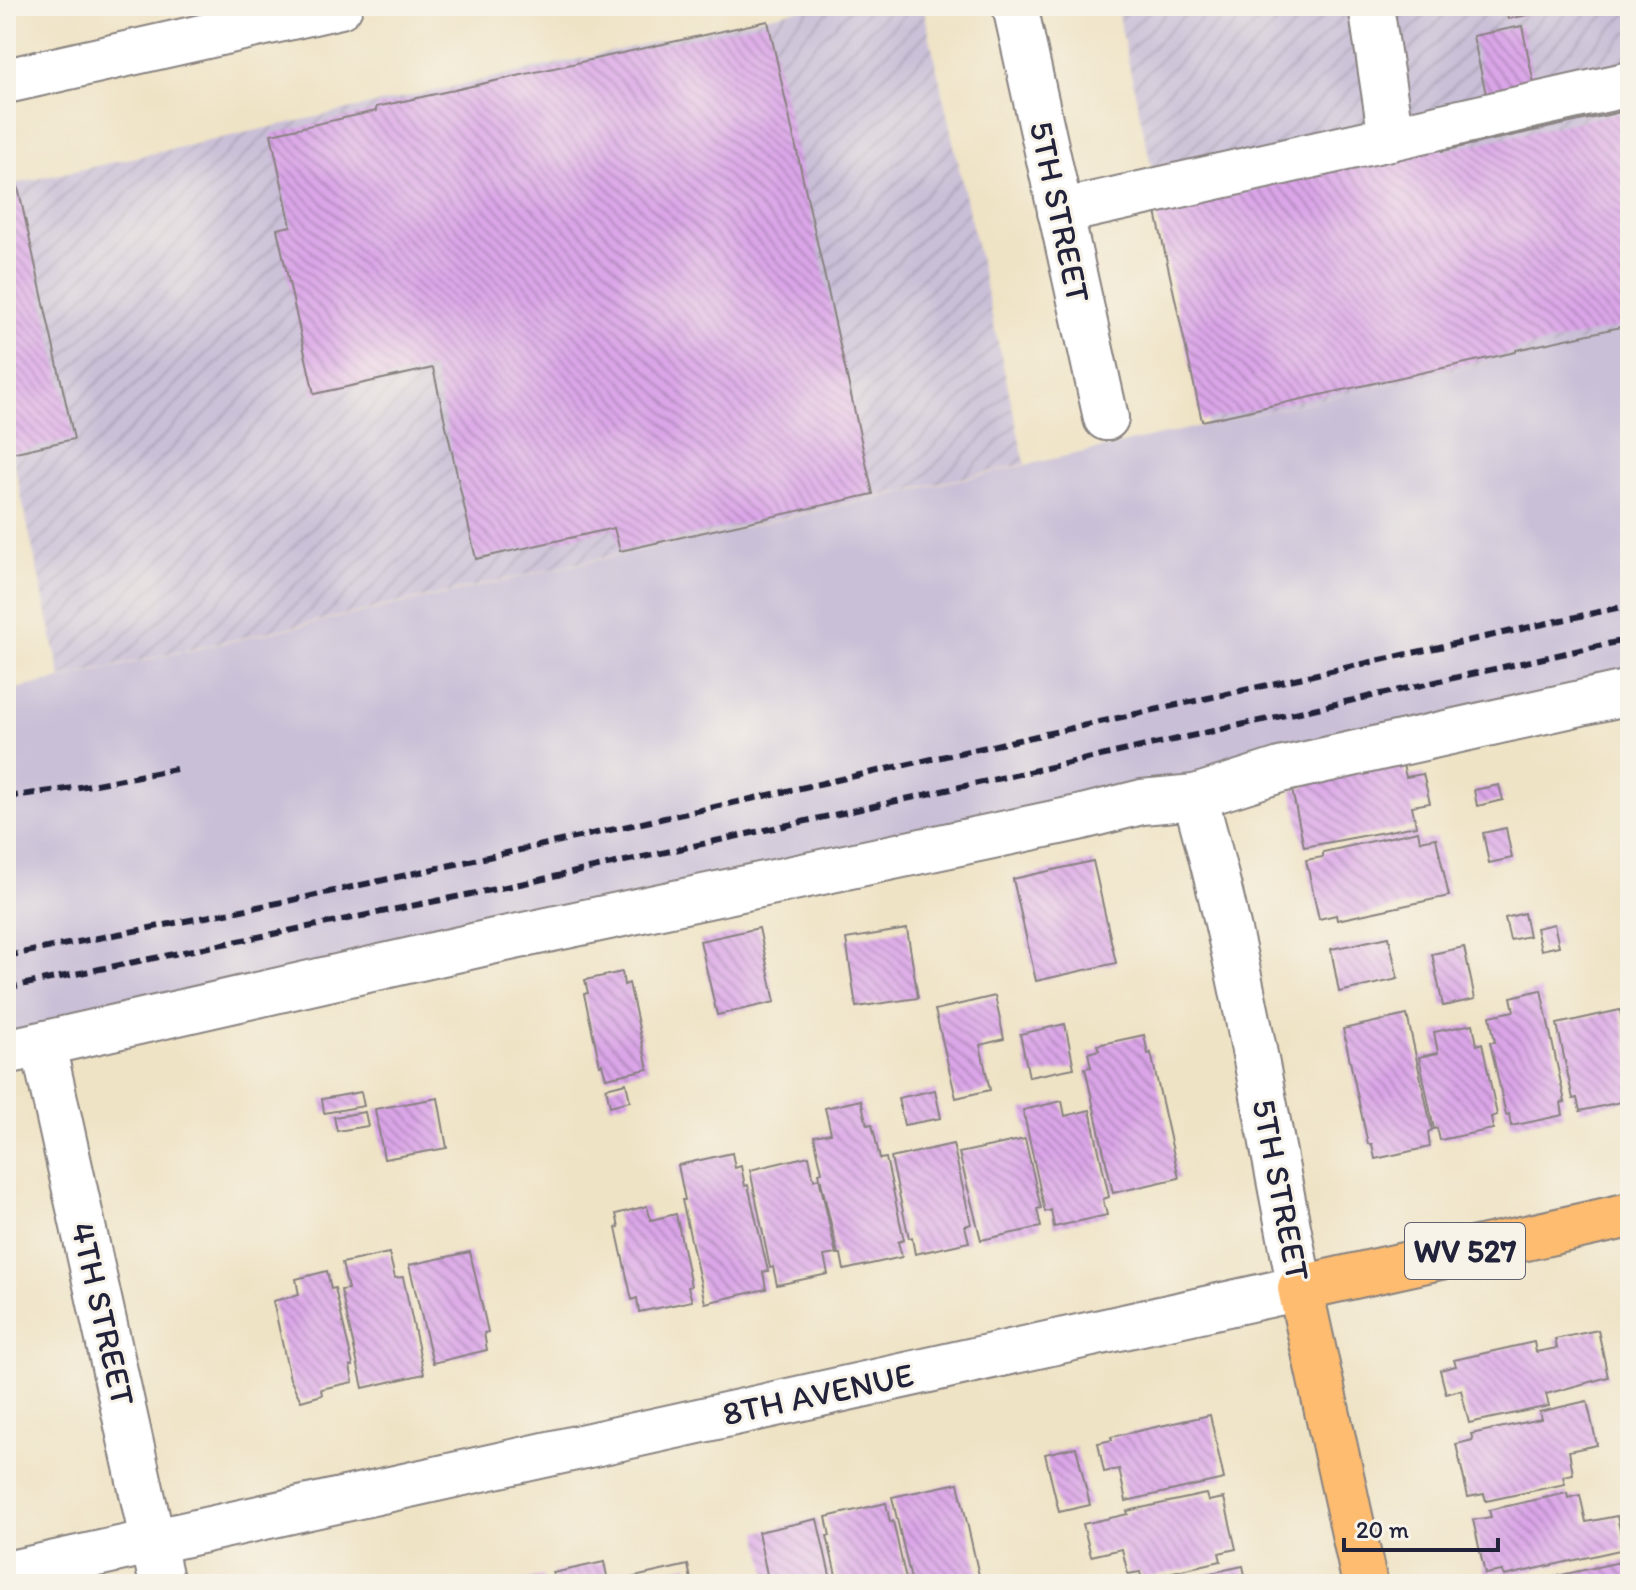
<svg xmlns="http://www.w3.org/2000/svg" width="1636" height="1590" font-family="Itim,sans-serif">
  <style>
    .industrial { fill: url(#industrial-furrows) }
    .railway { fill: #c9bfd7 }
    .building { fill: url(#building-back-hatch) }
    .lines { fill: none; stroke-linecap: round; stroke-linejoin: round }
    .minor-casing { stroke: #888280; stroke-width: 48 }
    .major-casing { stroke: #888280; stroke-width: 48 }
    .minor { stroke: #fff; stroke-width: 44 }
    .major { stroke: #fdbc70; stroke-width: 44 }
    .rail { stroke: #22223b; stroke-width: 6; stroke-dasharray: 12 6; stroke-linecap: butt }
    .labels { text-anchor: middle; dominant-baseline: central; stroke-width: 6; stroke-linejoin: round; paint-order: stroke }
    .shield { fill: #f7f3e8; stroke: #62616f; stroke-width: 2 }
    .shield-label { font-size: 32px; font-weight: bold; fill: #22223b }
    .street-label { font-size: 34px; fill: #22223b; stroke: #f7f3e8 }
  </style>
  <defs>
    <pattern id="industrial-furrows" width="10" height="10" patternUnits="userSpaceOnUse" patternTransform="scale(2)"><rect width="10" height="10" fill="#c9bfd7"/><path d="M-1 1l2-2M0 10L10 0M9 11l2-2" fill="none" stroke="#aca4b9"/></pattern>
    <pattern id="building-back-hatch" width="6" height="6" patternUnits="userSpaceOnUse" patternTransform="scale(2)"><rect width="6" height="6" fill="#dba6e8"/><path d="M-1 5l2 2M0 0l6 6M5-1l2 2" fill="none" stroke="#b187bd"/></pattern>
  </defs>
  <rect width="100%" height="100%" fill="#f7f3e8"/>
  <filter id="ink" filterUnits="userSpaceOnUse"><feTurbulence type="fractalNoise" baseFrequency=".0125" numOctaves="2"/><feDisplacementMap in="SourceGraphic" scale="16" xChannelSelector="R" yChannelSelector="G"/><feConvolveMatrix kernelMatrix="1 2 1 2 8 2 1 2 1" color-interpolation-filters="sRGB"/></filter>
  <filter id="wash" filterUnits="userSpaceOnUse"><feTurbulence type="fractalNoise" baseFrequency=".006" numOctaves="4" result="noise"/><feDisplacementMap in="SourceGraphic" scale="32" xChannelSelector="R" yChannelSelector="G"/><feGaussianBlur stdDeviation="1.8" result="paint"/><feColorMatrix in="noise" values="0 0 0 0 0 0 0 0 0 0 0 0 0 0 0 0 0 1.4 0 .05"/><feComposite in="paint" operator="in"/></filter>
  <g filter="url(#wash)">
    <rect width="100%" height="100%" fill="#efe3c5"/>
    <!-- industrial -->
    <g class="industrial">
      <polygon points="815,6 923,6 1025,464 61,678 6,427 6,186"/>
      <polygon points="1116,6 1630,6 1630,331 1208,424"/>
    </g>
    <!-- railway -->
    <polygon class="railway" points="1630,331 1630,692 6,1052 6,691"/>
    <g id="blocks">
      <!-- building -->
      <g class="building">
        <polygon points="1505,6 1563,6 1563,7 1508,19"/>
        <polygon points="768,21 873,494 620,551 614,528 476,559 433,368 314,394 277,229 291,226 271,134 376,111 376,107"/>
        <polygon points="1522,26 1534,84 1486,94 1473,36"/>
        <polygon points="1630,110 1630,325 1516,350 1516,352 1202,421 1156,212 1267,188 1266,186 1438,134 1442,151"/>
        <polygon points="18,187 74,439 7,454 6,190"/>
        <polygon points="1402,761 1406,777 1423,774 1430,803 1412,806 1416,826 1304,847 1292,790 1306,787 1306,782"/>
        <polygon points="1499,785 1503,800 1477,806 1474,790"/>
        <polygon points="1506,828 1512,858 1489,863 1483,833"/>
        <polygon points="1418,831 1420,841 1436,838 1449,896 1337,920 1336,915 1319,919 1306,860 1323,857 1323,852"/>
        <polygon points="1093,861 1116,963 1036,981 1013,879"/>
        <polygon points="1524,913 1529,936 1510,940 1505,918"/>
        <polygon points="1554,924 1559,946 1541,950 1536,928"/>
        <polygon points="759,928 775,1002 717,1015 700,941"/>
        <polygon points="907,929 918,998 856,1007 846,939"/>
        <polygon points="1389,937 1398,979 1339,992 1331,949"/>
        <polygon points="1464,947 1475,999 1443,1006 1432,954"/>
        <polygon points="622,972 624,985 629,983 648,1069 606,1078 602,1064 600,1065 584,994 588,993 585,980"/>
        <polygon points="1630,988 1630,1020 1629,1020 1622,989"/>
        <polygon points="1541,990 1565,1102 1561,1103 1563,1115 1511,1126 1509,1114 1506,1115 1490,1042 1495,1042 1490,1016 1514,1011 1511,997"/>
        <polygon points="995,996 1004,1039 980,1045 990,1090 956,1098 935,1010"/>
        <polygon points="1620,1010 1630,1057 1630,1100 1580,1111 1577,1098 1573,1099 1557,1024"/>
        <polygon points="1407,1015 1432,1130 1428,1132 1430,1147 1375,1159 1372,1144 1368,1144 1343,1029"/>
        <polygon points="1065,1024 1074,1068 1029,1077 1020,1034"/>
        <polygon points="1473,1024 1477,1045 1482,1043 1497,1115 1491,1117 1493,1129 1440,1140 1437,1128 1434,1129 1419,1057 1438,1053 1434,1032"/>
        <polygon points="1144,1035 1148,1054 1151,1053 1179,1178 1113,1193 1085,1068 1091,1067 1088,1053 1099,1050 1097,1045"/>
        <polygon points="626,1083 630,1101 610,1106 606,1088"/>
        <polygon points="935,1090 941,1118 904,1125 898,1098"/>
        <polygon points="361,1092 364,1106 324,1113 322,1099"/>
        <polygon points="438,1098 447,1148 384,1159 375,1109"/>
        <polygon points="861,1100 867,1125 872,1124 880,1159 886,1158 904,1240 898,1242 902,1257 844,1270 841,1254 838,1254 819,1173 822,1172 814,1136 831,1133 825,1108"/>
        <polygon points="1062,1101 1065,1116 1090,1110 1109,1197 1103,1199 1107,1215 1054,1227 1051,1210 1045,1212 1023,1110"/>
        <polygon points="365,1112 368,1126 337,1131 334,1117"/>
        <polygon points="1025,1139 1041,1208 1037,1209 1041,1227 981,1240 959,1153"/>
        <polygon points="953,1144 971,1224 965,1226 969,1242 915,1254 912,1238 909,1238 891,1158"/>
        <polygon points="732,1153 735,1168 741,1166 745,1186 748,1185 768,1271 763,1272 766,1289 705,1303 682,1200 685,1200 678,1165"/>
        <polygon points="809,1156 814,1180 819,1178 836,1254 824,1256 828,1274 777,1285 773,1267 770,1268 750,1170"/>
        <polygon points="647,1206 651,1220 676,1214 691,1286 688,1287 692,1301 639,1312 637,1298 632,1300 616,1228 619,1227 616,1214"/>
        <polygon points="470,1252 488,1332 484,1333 487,1350 433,1363 409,1265"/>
        <polygon points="389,1253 395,1278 403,1277 424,1374 363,1388 341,1290 348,1289 342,1263"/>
        <polygon points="327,1271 331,1289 335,1288 353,1366 350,1366 353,1382 321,1389 322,1395 301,1401 290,1379 273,1301 299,1295 296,1279"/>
        <polygon points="1598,1330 1608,1377 1546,1394 1549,1406 1469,1423 1461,1390 1446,1394 1440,1370 1456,1366 1454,1360 1534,1342 1536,1352 1557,1348 1555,1339"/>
        <polygon points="1587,1401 1597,1445 1569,1451 1573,1474 1563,1476 1565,1484 1486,1501 1484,1494 1468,1497 1456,1444 1473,1440 1471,1434 1541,1419 1539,1412"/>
        <polygon points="1210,1415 1224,1479 1126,1501 1119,1469 1104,1472 1098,1443 1112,1440 1111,1437"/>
        <polygon points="1076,1447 1090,1505 1059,1512 1045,1454"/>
        <polygon points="958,1483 981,1584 912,1584 892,1497"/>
        <polygon points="1567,1493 1568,1498 1580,1495 1586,1522 1617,1516 1624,1549 1504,1576 1502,1571 1485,1574 1473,1520 1491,1517 1489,1510"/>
        <polygon points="1206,1494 1208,1501 1224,1498 1236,1549 1219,1553 1221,1561 1142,1579 1140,1572 1128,1574 1122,1549 1091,1556 1083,1524 1128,1514 1127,1511"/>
        <polygon points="886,1503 890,1522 893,1521 907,1584 838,1584 827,1536 830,1536 826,1517"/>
        <polygon points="817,1519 832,1584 769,1584 758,1532"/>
        <polygon points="1629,1560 1630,1584 1525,1584 1525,1583"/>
        <polygon points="604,1562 608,1581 617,1579 618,1584 555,1584 553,1573"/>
        <polygon points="688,1565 692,1584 622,1584 621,1580"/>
        <polygon points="1243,1566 1247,1584 1164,1584 1164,1583"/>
        <polygon points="542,1576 544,1584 511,1584 510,1583"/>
      </g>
    </g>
  </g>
  <g filter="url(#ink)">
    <use href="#blocks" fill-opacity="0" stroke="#888280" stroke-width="2"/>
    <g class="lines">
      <!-- minor casing -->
      <g class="minor-casing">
        <g id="minor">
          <polyline points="1015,6 1106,418"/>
          <polyline points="1371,6 1391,138"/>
          <polyline points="6,81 340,6"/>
          <polyline points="1060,212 1630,84"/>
          <polyline points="43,1045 162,1584"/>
          <polyline points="6,1052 495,941 1078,818 1142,802 1195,797 1280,770 1630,692"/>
          <path d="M 6,1574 L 1300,1288 C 1267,1123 1241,958 1195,797"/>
        </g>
      </g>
      <!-- major casing -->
      <g class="major-casing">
        <polyline id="major" points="1365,1584 1300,1288 1630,1215"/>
      </g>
      <!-- minor -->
      <use href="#minor" class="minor"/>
      <!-- major -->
      <use href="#major" class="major"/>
      <!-- rail -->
      <g class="rail">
        <polyline points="6,797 74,788 176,769"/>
        <polyline points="6,956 293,900 1630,605"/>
        <polyline points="6,988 530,882 1630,639"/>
      </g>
    </g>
  </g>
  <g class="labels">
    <!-- shield labels -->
    <rect class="shield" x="1405" y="1223" width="120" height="56" rx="6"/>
    <g class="shield-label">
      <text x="1465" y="1251">WV 527</text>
    </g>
    <!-- street labels -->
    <g class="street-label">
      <text transform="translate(1060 212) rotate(78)">5TH STREET</text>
      <text transform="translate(1281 1190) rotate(79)">5TH STREET</text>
      <text transform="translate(103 1314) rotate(77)">4TH STREET</text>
      <text transform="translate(818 1394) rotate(-12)">8TH AVENUE</text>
    </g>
  </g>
  <!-- margin -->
  <rect width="1636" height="1590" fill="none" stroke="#f7f3e8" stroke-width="32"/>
  <!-- scale -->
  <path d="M1344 1538v12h154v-12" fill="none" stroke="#22223b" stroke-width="4"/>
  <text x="1356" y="1538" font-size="24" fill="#22223b" stroke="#f7f3e8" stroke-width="6" paint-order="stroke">20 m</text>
</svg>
